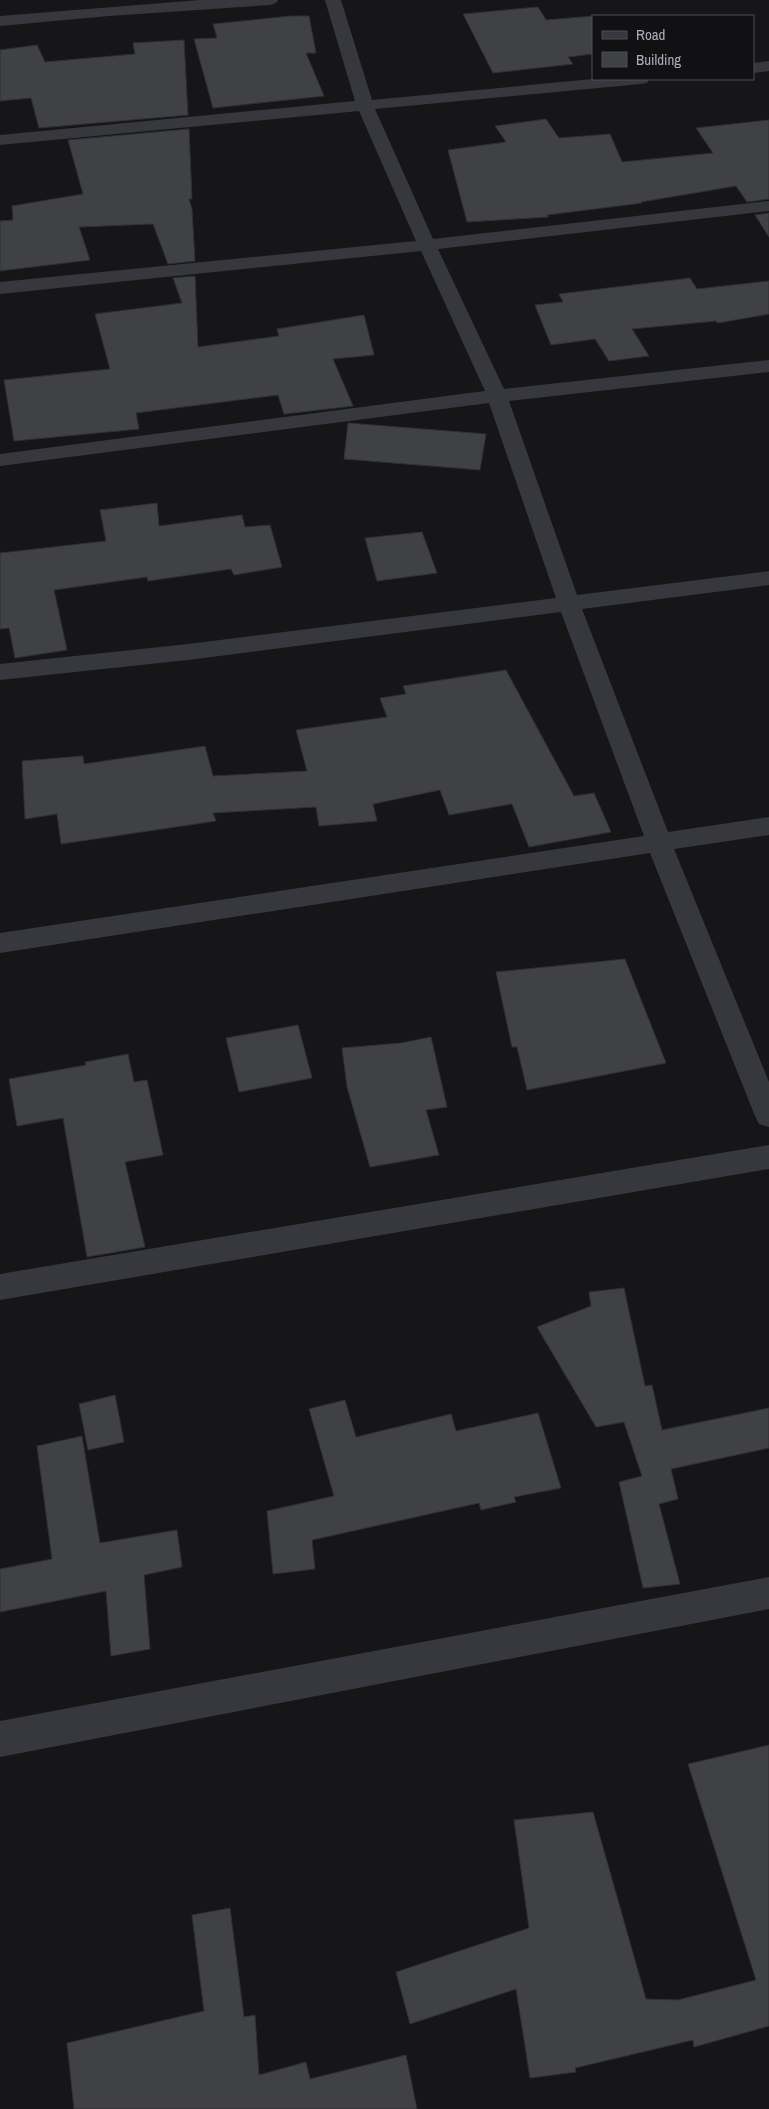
<svg xmlns="http://www.w3.org/2000/svg" width="769" height="2109" font-family="'Archivo Narrow',sans-serif">
  <style>
    .building { fill: #404145; stroke: #303034 }
    .lines { fill: none; stroke-linecap: round; stroke-linejoin: round }
    .street { fill: #37383d; fill-rule: evenodd }
  </style>
  <rect width="100%" height="100%" fill="#161618"/>
  <!-- building -->
  <g class="building">
    <polygon points="538,7 546,20 593,16 593,54 568,57 573,64 493,73 463,14"/>
    <polygon points="291,16 309,16 316,53 306,53 324,96 213,108 194,39 217,38 213,24"/>
    <polygon points="184,40 188,115 39,128 31,98 0,101 0,50 37,45 45,62 135,54 133,43"/>
    <polygon points="546,119 559,138 610,134 622,162 713,153 696,128 769,120 769,199 747,202 736,186 641,202 642,203 547,215 548,217 467,222 448,150 506,142 495,126"/>
    <polygon points="189,129 192,199 189,199 192,209 195,261 168,264 153,224 79,227 90,260 0,271 0,221 13,220 12,206 83,194 68,140"/>
    <polygon points="769,213 769,237 755,215"/>
    <polygon points="195,276 198,347 279,336 277,329 364,315 374,355 333,359 353,406 284,414 278,395 136,413 139,429 14,441 4,380 110,369 95,314 182,303 173,278"/>
    <polygon points="690,278 697,289 769,281 769,314 718,323 716,321 632,329 649,356 609,361 595,339 551,345 535,305 563,302 559,294"/>
    <polygon points="348,423 486,434 480,470 344,459"/>
    <polygon points="157,503 159,526 242,515 245,527 270,525 282,567 234,575 231,569 148,581 147,577 54,590 67,650 15,658 9,628 0,629 0,553 106,541 100,510"/>
    <polygon points="422,532 437,573 377,581 365,538"/>
    <polygon points="506,670 574,796 594,793 611,832 529,847 512,804 449,815 440,790 373,804 377,821 319,826 316,807 213,813 216,821 61,844 57,814 25,819 22,761 83,756 84,764 205,746 213,776 307,771 296,730 387,717 380,698 406,694 403,686"/>
    <polygon points="625,959 666,1063 527,1090 517,1047 512,1047 496,972"/>
    <polygon points="298,1025 312,1078 239,1092 226,1038"/>
    <polygon points="431,1037 447,1107 426,1110 439,1155 370,1167 347,1087 342,1048 401,1043"/>
    <polygon points="128,1054 134,1082 147,1080 163,1155 125,1162 145,1247 87,1257 63,1118 17,1126 9,1079 86,1065 85,1062"/>
    <polygon points="624,1288 645,1386 652,1385 662,1430 769,1408 769,1448 671,1469 678,1499 659,1504 680,1584 643,1588 619,1482 642,1476 624,1422 596,1427 537,1327 591,1306 589,1292"/>
    <polygon points="115,1395 124,1442 88,1450 79,1404"/>
    <polygon points="345,1400 356,1437 451,1414 456,1431 538,1413 561,1488 514,1497 516,1502 481,1510 479,1503 312,1540 315,1569 273,1574 267,1511 334,1496 309,1409"/>
    <polygon points="82,1436 100,1543 177,1530 182,1567 144,1575 150,1649 111,1656 106,1591 0,1612 0,1569 52,1559 37,1446"/>
    <polygon points="769,1745 769,2026 694,2047 693,2040 575,2068 576,2072 530,2078 516,1989 410,2024 396,1972 529,1928 514,1820 593,1812 646,1999 678,2000 756,1980 688,1764"/>
    <polygon points="230,1908 244,2017 255,2015 259,2075 306,2062 310,2079 406,2055 417,2109 74,2109 67,2043 204,2011 192,1915"/>
  </g>
  <g class="lines">
    <!-- street -->
    <g class="street">
      <polygon points="200,0 278,0 276,3 270,5 109,16 0,26 0,16"/>
      <polygon points="325,0 341,0 372,100 593,79 649,79 647,83 641,84 375,109 433,239 769,201 769,211 438,249 504,389 769,360 769,372 509,401 577,595 769,571 769,585 582,609 668,832 769,817 769,835 674,849 769,1082 769,1127 759,1124 755,1116 650,853 0,953 0,933 644,836 561,612 188,660 0,680 0,664 188,644 556,598 489,403 0,466 0,454 485,391 421,251 0,294 0,282 416,241 359,111 0,145 0,135 355,101"/>
      <polygon points="769,61 769,71 753,73 753,63"/>
      <polygon points="769,1145 769,1169 0,1300 0,1274"/>
      <polygon points="769,1577 769,1609 0,1757 0,1721"/>
    </g>
  </g>
  <!-- legend -->
  <rect x="592" y="15" width="162" height="65" fill="#111113" stroke="#4d4f55"/>
  <rect x="602" y="31" width="25" height="8" fill="#37383d" stroke="#4d4f55"/>
  <text x="636" y="40" font-size="15" fill="#a8adb8">Road</text>
  <rect x="602" y="52" width="25" height="15" fill="#404145" stroke="#4d4f55"/>
  <text x="636" y="65" font-size="15" fill="#a8adb8">Building</text>
</svg>
